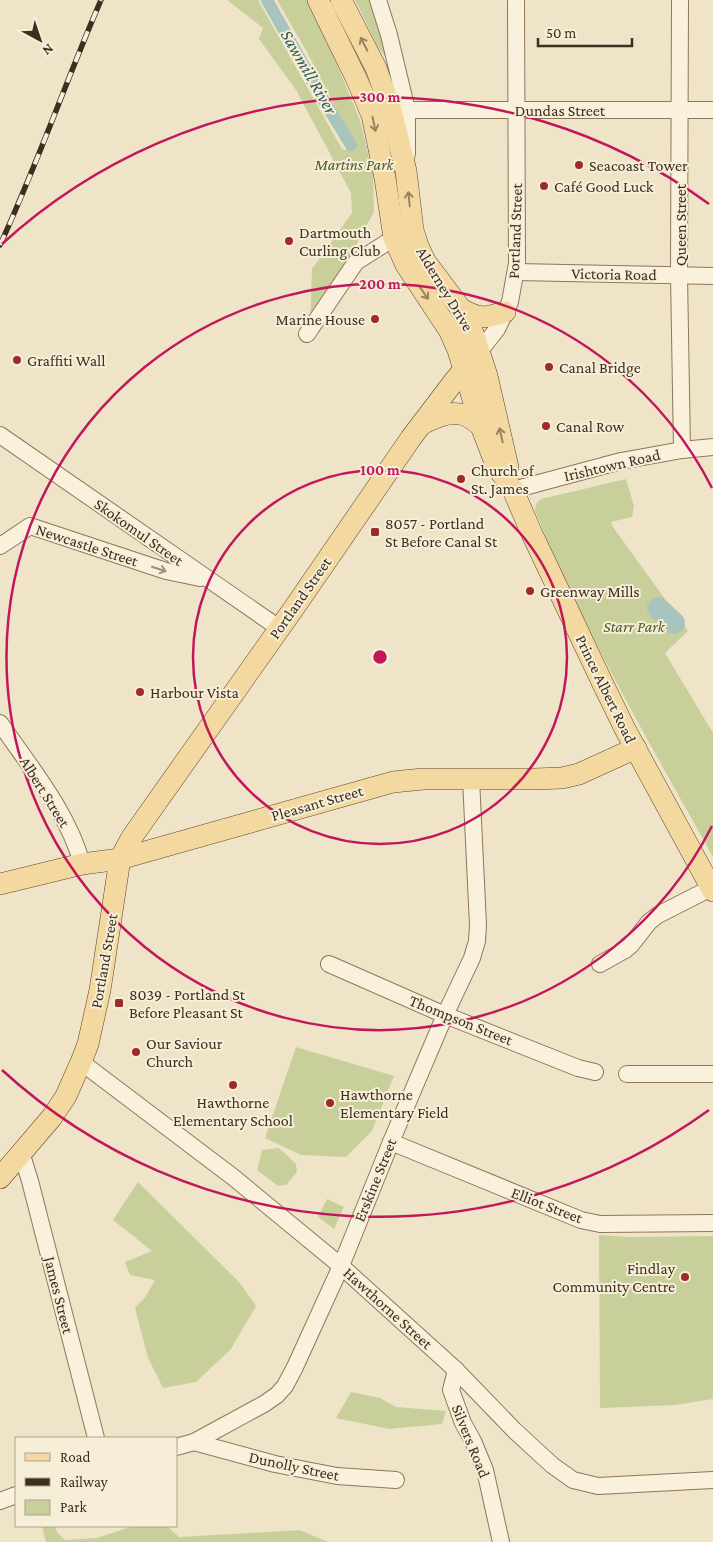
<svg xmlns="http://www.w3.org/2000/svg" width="713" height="1542" font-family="'Crimson Pro',serif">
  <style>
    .green { fill: #c9cf9b }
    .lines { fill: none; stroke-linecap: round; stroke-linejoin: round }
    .canal { stroke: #a9c4bc; stroke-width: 12 }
    .river { stroke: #a9c4bc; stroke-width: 22 }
    .minor-casing { stroke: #8d765c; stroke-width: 18 }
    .major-casing { stroke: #5b4430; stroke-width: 22 }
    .minor { stroke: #faf1dc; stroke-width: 16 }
    .major { stroke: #f3d9a0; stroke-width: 21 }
    .rail-casing { stroke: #3d2e20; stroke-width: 5.5 }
    .rail { stroke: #f7eed8; stroke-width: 4; stroke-dasharray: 11; stroke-linecap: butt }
    .oneway { stroke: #988460 }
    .oneway2 { stroke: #9c907e }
    .ring { fill: none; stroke: #c2185b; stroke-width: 2.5 }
    .poi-dot { fill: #9e2a2b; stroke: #f7eed8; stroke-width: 2 }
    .labels { text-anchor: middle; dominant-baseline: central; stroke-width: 4; stroke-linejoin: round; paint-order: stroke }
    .street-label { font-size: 16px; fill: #3d2e20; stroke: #f7eed8 }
    .park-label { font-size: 16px; font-style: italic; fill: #4d5a26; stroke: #f7eed8 }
    .poi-label { font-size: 16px; fill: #3d2e20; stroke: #f7eed8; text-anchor: start }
    .water-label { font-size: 18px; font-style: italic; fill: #2f5d5a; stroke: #f7eed8 }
    .centre { fill: #c2185b; stroke: #f7eed8; stroke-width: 2.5 }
    .ring-label { font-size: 15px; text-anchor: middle; font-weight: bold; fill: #c2185b; stroke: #f7eed8; stroke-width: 4; stroke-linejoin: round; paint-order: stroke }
  </style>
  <rect width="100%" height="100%" fill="#f0e4c8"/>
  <!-- green -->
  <g class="green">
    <polygon points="227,0 258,0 342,149 345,150 349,146 349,138 335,107 308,54 277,0 310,0 360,120 373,174 374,212 310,330 312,269 352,213 351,193 296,90 259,39 263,28"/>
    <polygon points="355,0 371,0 389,60 379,49"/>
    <path d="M 626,479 L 634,506 L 632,517 L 611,522 L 613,527 L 688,631 L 665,653 L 713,733 L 713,857 C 650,744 584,631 535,511 L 536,504 L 541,499 Z"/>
    <polygon points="296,1047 394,1076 372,1131 346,1157 301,1155 265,1138"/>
    <polygon points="279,1148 296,1164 297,1172 286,1185 278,1186 257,1170 262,1150"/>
    <polygon points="138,1182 240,1283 256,1306 231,1349 196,1382 163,1388 148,1358 135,1308 146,1296 155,1280 130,1275 125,1262 152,1251 113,1220"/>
    <polygon points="327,1199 344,1207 334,1229 318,1217"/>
    <polygon points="599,1235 630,1237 713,1236 713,1399 676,1405 600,1408"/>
    <polygon points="351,1392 380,1398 396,1407 446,1411 442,1424 389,1429 336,1418"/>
    <polygon points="42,1526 55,1526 57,1532 65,1540 97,1538 133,1526 167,1526 179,1537 300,1530 328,1542 46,1542"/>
  </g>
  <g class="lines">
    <!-- canal -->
    <polyline class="canal" points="267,0 321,96 351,145"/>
    <!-- river -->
    <polyline class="river" points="658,608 674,623"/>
    <!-- minor casing -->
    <g class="minor-casing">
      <g id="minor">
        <polyline points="378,0 389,35 407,110 407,154"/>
        <polyline points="680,0 679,275 682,450"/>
        <polyline points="407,110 713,110"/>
        <polyline points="516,272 713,276"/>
        <polyline points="307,334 356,262 394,238 404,234"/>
        <polyline points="479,352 497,329 510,302 517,263 516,0"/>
        <polyline points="0,435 279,628"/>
        <polyline points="513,490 621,461 682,450 713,447"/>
        <polyline points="0,546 30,526 166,571 200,578"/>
        <path d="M 0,723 C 30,767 68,812 82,864"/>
        <polyline points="329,964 445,1015 578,1068 595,1072"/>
        <polyline points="600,964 625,950 631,945 649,922 658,915 711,888"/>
        <polyline points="81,1062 233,1177 341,1266 456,1370 514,1430 552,1465 573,1480 598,1486 713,1480"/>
        <polyline points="627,1074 713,1074"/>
        <polyline points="391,1142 581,1220 600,1224 713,1223"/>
        <polyline points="21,1152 30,1181 96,1438"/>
        <polyline points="456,1370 451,1390 463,1423 473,1441 485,1470 501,1542"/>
        <polyline points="194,1442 275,1464 337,1476 396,1480"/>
        <polyline points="176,1447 194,1442 264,1404 277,1395 285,1386 295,1367 341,1266 391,1142 445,1015 472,958 477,941 478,925 471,779"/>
        <polyline points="0,1501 16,1495"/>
      </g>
    </g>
    <!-- major casing -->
    <g class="major-casing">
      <g id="major">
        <polyline points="318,0 356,78 372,115 385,178 394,238 406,265 449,330 458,350 481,426 496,465 513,490 532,534 602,682 626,731 713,891"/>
        <polyline points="341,0 376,68 390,107 406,171 413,230 418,246 425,261 461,309 473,333 487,376 508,467"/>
        <path d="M 461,309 C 482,320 483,318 505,312"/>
        <path d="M 422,424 C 434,418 450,410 464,415 C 470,417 476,422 481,426"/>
        <polyline points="0,884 82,864 120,859 141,853 393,782 423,779 534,779 562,778 579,774 636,748"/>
        <polyline points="0,1178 52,1117 66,1096 81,1062 88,1044 100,990 120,859 132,837 294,608 411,438 455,380 479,352"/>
      </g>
    </g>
    <!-- minor -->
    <use href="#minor" class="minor"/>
    <!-- major -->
    <use href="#major" class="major"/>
    <!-- rail casing -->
    <g class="rail-casing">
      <path id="rail" d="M 0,245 C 37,165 66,81 101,0"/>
    </g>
    <!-- rail -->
    <use href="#rail" class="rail"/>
  </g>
  <!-- one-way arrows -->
  <defs><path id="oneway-shaft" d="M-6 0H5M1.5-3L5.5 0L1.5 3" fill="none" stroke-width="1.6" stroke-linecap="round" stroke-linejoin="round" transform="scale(1.25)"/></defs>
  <g class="oneway">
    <use href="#oneway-shaft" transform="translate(364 44) rotate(-117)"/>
    <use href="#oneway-shaft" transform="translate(374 124) rotate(78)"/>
    <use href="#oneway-shaft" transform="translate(409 199) rotate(-96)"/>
    <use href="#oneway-shaft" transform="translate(424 293) rotate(55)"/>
    <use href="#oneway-shaft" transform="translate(501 435) rotate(-103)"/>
  </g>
  <use class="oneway2" href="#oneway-shaft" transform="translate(159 569) rotate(18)"/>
  <!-- distance rings -->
  <g class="ring">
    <circle cx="380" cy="657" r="187"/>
    <path d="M712 826A373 373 0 1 1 712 488"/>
    <path d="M709 1110A560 560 0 0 1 2 1070M2 244A560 560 0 0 1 709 204"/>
  </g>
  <!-- markers -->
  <g class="poi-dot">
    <circle cx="579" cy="165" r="5"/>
    <circle cx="544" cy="186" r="5"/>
    <circle cx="289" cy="241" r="5"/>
    <circle cx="375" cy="319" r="5"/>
    <circle cx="17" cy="360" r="5"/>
    <circle cx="549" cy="367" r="5"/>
    <circle cx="546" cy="426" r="5"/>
    <circle cx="461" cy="479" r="5"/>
    <rect x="370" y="527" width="10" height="10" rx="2.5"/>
    <circle cx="530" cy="591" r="5"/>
    <circle cx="140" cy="692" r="5"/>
    <rect x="114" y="998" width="10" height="10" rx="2.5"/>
    <circle cx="136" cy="1052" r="5"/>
    <circle cx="233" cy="1085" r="5"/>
    <circle cx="330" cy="1103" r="5"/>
    <circle cx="685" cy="1277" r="5"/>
  </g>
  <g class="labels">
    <!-- street labels -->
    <g class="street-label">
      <text x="560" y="110">Dundas Street</text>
      <text transform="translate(680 225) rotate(-90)">Queen Street</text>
      <text transform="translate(515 231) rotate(-88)">Portland Street</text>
      <text transform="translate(614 274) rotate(1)">Victoria Road</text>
      <text transform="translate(445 289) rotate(59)">Alderney Drive</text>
      <text transform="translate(612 465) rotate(-13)">Irishtown Road</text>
      <text transform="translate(139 532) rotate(35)">Skokomul Street</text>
      <text transform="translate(87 545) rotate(18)">Newcastle Street</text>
      <text transform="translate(300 598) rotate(-55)">Portland Street</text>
      <text transform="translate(606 689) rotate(64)">Prince Albert Road</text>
      <text transform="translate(45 792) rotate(58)">Albert Street</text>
      <text transform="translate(317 803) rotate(-16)">Pleasant Street</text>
      <text transform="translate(104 961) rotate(-80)">Portland Street</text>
      <text transform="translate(461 1020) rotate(22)">Thompson Street</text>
      <text transform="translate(375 1180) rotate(-68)">Erskine Street</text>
      <text transform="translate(547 1205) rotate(21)">Elliot Street</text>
      <text transform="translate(59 1295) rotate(76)">James Street</text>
      <text transform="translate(388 1308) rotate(42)">Hawthorne Street</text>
      <text transform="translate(471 1441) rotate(68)">Silvers Road</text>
      <text transform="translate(294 1466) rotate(12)">Dunolly Street</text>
    </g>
    <!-- park labels -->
    <g class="park-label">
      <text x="354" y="164">Martins Park</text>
      <text x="634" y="626">Starr Park</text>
    </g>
    <!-- poi labels -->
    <g class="poi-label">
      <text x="589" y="165">Seacoast Tower</text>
      <text x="554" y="186">Café Good Luck</text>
      <text x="299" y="232">Dartmouth<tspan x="299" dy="18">Curling Club</tspan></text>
      <text x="365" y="319" text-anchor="end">Marine House</text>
      <text x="27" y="360">Graffiti Wall</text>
      <text x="559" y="367">Canal Bridge</text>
      <text x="556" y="426">Canal Row</text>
      <text x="471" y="470">Church of<tspan x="471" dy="18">St. James</tspan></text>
      <text x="385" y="523">8057 - Portland<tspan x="385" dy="18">St Before Canal St</tspan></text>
      <text x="540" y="591">Greenway Mills</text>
      <text x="150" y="692">Harbour Vista</text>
      <text x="129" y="994">8039 - Portland St<tspan x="129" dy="18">Before Pleasant St</tspan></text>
      <text x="146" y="1043">Our Saviour<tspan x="146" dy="18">Church</tspan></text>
      <text x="340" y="1094">Hawthorne<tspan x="340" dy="18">Elementary Field</tspan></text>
      <text x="233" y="1102" text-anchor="middle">Hawthorne<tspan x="233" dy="18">Elementary School</tspan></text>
      <text x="675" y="1268" text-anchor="end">Findlay<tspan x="675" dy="18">Community Centre</tspan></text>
    </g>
    <!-- water labels -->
    <g class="water-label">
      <text transform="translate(309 72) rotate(60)">Sawmill River</text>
    </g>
  </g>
  <circle cx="380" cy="657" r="8" class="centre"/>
  <g class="ring-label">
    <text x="380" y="102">300 m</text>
    <text x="380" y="289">200 m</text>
    <text x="380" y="475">100 m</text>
  </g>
  <!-- legend -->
  <rect x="15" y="1437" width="162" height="90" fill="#f7eed8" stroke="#ada18e"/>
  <rect x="25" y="1453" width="25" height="8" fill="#f3d9a0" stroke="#ada18e"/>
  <text x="60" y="1462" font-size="15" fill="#3d2e20">Road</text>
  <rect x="25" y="1478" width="25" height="8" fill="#3d2e20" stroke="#ada18e"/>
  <text x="60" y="1487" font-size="15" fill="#3d2e20">Railway</text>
  <rect x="25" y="1500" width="25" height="15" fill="#c9cf9b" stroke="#ada18e"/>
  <text x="60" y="1512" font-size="15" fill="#3d2e20">Park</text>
  <!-- north arrow -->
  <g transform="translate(40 40) rotate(140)" stroke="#f7eed8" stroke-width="4" paint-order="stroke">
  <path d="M0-4L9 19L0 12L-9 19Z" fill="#3d2e20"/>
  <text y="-8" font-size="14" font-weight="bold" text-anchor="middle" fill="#3d2e20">N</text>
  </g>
  <!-- scale -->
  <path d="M538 38v8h94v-8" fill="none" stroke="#3d2e20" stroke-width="2.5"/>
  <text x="546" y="38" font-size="15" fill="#3d2e20" stroke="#f7eed8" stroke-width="4" paint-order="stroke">50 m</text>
</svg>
